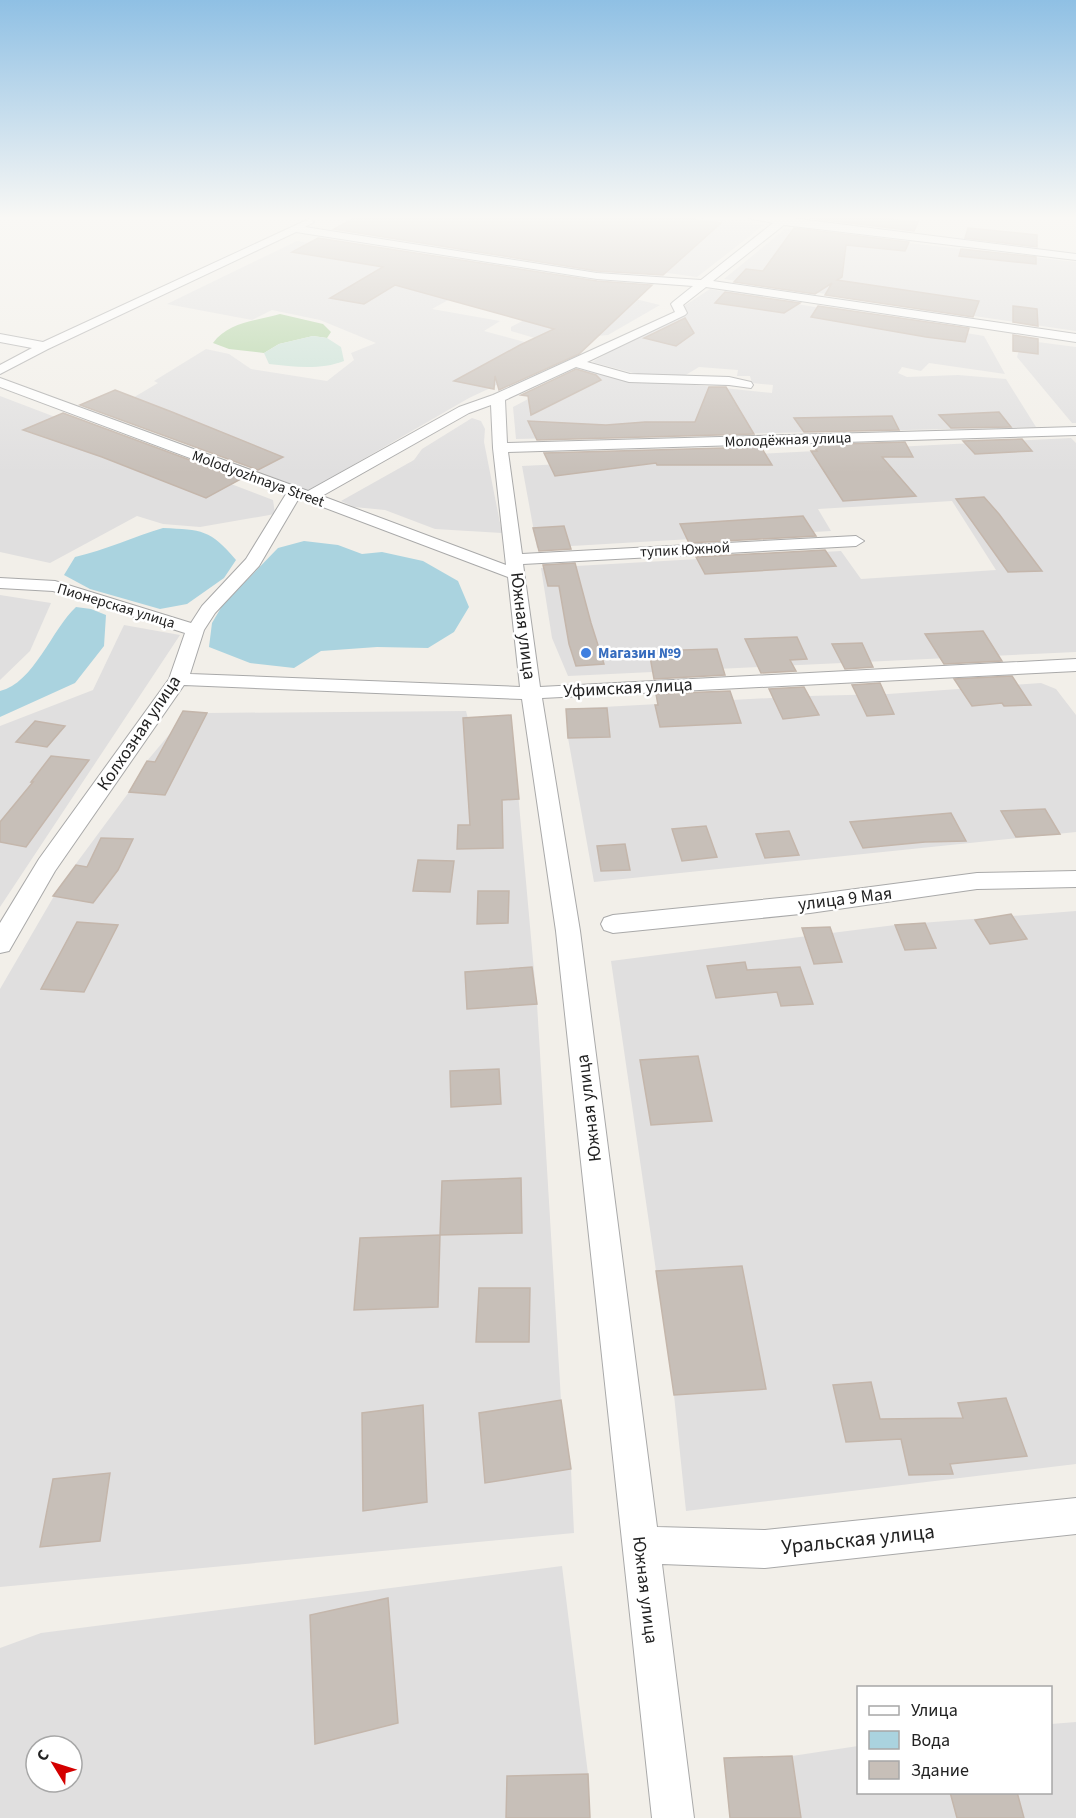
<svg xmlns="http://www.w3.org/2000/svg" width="1076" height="1818" font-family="'Source Sans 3',sans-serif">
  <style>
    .residential { fill: #e0dfdf; fill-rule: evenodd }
    .forest { fill: #add19e }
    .wetland { fill: #c6e0d4 }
    .water { fill: #aad3df }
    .building { fill: #c7bfb8; stroke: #c4b6ab; stroke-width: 1.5 }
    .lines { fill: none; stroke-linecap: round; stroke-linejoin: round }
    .minor-casing { stroke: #a9a9a9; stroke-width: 2 }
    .minor { fill: #fff; fill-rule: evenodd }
    .shop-dot { fill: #3f7fe0; stroke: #fff; stroke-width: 2 }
    .labels { text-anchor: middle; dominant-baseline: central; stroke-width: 5; stroke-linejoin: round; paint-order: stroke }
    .far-street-label { font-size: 15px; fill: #222; stroke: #fff }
    .far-shop-label { font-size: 15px; font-weight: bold; fill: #366cbe; stroke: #fff; text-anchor: start }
    .street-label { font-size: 18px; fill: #222; stroke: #fff }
    .near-street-label { font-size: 21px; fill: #222; stroke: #fff }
  </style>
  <rect width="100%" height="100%" fill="#f2efe9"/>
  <!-- residential -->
  <g class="residential">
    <polygon points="549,218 705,218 764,225 697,277 505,251"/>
    <polygon points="785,229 1076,262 1076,331 724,279"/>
    <polygon points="297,241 495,274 432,309 500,321 484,331 565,353 469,398 308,491 109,412 158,383 154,381 206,349 229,354 251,369 327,381 354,360 351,353 376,343 320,320 272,310 252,320 167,304"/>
    <polygon points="586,287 660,305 608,335 597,336 572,349 511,331 511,327"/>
    <polygon points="710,289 984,336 1005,374 929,363 921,371 902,367 898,373 907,377 958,375 1006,379 1036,427 516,439 513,407 583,370 634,382 676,383 772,393 773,385 752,383 750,376 737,376 738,370 699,367 684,376 648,377 592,362 643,333"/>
    <polygon points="1022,340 1076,347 1076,423 1072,423 1017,357"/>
    <polygon points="0,396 273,500 275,514 200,527 163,524 137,516 50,563 0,552"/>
    <polygon points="472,418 481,421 485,429 484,442 502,533 435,529 385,510 354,507 341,501 414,460 422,449"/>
    <polygon points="1071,438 1076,443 1076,652 568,676 552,638 541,568 841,551 861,579 996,570 952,501 818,509 831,531 537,548 522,466"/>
    <polygon points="0,595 51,603 30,651 0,680"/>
    <polygon points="124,625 180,635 0,907 0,726 93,690"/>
    <polygon points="1041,683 1056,689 1076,715 1076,832 594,882 568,738 566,709 808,696 888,694"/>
    <polygon points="183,711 207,713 466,711 468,719 511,715 537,1004 561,1400 571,1469 574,1533 0,1587 0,989 61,884 129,792 147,761 173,730"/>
    <polygon points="1076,911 1076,1464 686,1511 674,1395 611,961 895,925"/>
    <path d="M 562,1566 L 588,1774 L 590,1818 L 0,1818 L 0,1648 L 41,1633 ZM 36,1746 L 72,1746 L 72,1782 L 36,1782 Z"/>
    <polygon points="1076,1722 1076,1818 730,1818 724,1758 792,1756 858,1746 858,1792 1050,1792 1051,1724"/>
  </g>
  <!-- forest -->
  <path class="forest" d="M 280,314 L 323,324 L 331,332 L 327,338 L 313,336 L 279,344 L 264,353 L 229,349 L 213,343 C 228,322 255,321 280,314 Z"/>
  <!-- wetland -->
  <path class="wetland" d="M 313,336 L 327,338 L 341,347 L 344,361 C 321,370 294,367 269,364 L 264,353 L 279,344 Z"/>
  <!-- water -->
  <g class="water">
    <path d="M 163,528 C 202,530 210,529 236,560 L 224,578 L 187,604 L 160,609 L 90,589 L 64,575 L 75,557 C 106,550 133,537 163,528 Z"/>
    <polygon points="304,541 338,545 362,554 382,552 423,561 458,581 469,607 454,632 428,648 377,647 321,651 294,668 250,663 209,647 212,623 222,606 278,548"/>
    <path d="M 76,607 L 91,609 L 106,615 L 104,646 L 75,683 L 0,717 L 0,691 C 34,683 52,629 76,607 Z"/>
  </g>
  <!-- building -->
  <g class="building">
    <polygon points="354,218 682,218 721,223 663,275 597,271 334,229"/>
    <polygon points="810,218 879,218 918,222 914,231"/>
    <polygon points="794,228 909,242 905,251 846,245 842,277 837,280 979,301 973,317 825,295 832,283 815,294 734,282 746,269 763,271"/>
    <polygon points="968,228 1037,235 1037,247 965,238"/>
    <polygon points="318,238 597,281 652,285 579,354 499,390 495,376 494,389 454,381 520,345 554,329 395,285 364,304 330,298 383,267 292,252"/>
    <polygon points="961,249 1036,257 1036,264 959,256"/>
    <polygon points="725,292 800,303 784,313 715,303"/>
    <polygon points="818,306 969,328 965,342 926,337 811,317"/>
    <polygon points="1013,306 1037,309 1038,326 1013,322"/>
    <polygon points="685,318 694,333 676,346 644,338"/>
    <polygon points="1013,335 1038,339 1038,354 1013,351"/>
    <polygon points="576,369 596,375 601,380 531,415 528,396 521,395"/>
    <polygon points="709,387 726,387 754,434 537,440 528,421 606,425 645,422 695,422"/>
    <polygon points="115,390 172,412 283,457 258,470 80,405"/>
    <polygon points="999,412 1011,427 951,428 939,415"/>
    <polygon points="63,413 241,479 206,498 102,457 23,430"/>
    <polygon points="892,416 899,430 804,432 794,418"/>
    <polygon points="1022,439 1032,451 975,454 963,441"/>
    <polygon points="905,442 913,457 882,457 916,496 843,501 811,451 817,451 813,445"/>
    <polygon points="761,447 772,465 657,465 656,463 555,476 544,453"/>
    <polygon points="984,497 999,514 1042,571 1008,572 956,499"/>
    <polygon points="803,516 816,536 689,543 680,524"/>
    <polygon points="564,526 571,549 539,551 533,528"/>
    <polygon points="825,550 836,566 705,574 696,557"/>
    <polygon points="575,563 591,623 604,664 576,666 569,644 559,586 548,586 543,565"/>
    <polygon points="983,631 1002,661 944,664 925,634"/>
    <polygon points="797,637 807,659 790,660 796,671 761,673 745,639"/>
    <polygon points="862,643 873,667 845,669 832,644"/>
    <polygon points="717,649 725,675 654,679 649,651"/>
    <polygon points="1012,676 1031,705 1004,706 1002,703 972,706 954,679"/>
    <polygon points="880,683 894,714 867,716 852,685"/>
    <polygon points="804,687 819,715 783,719 769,689"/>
    <polygon points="730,691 741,723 660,727 655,705 658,705 656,694"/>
    <polygon points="607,708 610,737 568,738 566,709"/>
    <polygon points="183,711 207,713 165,795 129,792 147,761 155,762"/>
    <polygon points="511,715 519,799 502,800 503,848 457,849 458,825 470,825 463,718"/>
    <polygon points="35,721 65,726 47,747 16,742"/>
    <polygon points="51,756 89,760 26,847 0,842 0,822 33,782 31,782"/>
    <polygon points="1045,809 1060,834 1016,837 1001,811"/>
    <polygon points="951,813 966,841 925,842 863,848 850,822"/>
    <polygon points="706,826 717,857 682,861 672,829"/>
    <polygon points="789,831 799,855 765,858 756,834"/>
    <polygon points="101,838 133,839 118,870 93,903 53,896 76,865 87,867"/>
    <polygon points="625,844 630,870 601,871 597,846"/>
    <polygon points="418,860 454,861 450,892 413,891"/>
    <polygon points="478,891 509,891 508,923 477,924"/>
    <polygon points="1011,914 1027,939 990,944 975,920"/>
    <polygon points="77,922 118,925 84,992 41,989"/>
    <polygon points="925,923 936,948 905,950 895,925"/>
    <polygon points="830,927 842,962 814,964 802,928"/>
    <polygon points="745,962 747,970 800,967 813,1004 781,1006 777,992 716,998 707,966"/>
    <polygon points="532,967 537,1004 467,1009 465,972"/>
    <polygon points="698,1056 712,1121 651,1125 640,1060"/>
    <polygon points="499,1069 501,1104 451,1107 450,1071"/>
    <polygon points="521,1178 522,1233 440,1235 442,1181"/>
    <polygon points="440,1235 438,1307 354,1310 360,1238"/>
    <polygon points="742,1266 766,1389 674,1395 656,1271"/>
    <polygon points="479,1288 530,1288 529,1342 476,1342"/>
    <polygon points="871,1382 880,1419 963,1418 958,1403 1006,1398 1027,1456 950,1464 953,1474 909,1475 901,1439 846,1442 833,1385"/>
    <polygon points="561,1400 571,1469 485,1483 479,1413"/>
    <polygon points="423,1405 427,1502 363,1511 362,1413"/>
    <polygon points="110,1473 100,1541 40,1547 53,1479"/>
    <polygon points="388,1598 398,1723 315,1744 310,1615"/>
    <polygon points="792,1756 801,1818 730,1818 724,1758"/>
    <polygon points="588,1774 590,1818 506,1818 507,1776"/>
    <polygon points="950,1792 1017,1792 1024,1818 957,1818"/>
  </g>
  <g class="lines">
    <!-- minor casing -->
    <g class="minor-casing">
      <g id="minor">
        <path d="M 749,218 L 791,218 L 1076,254 L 1076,260 L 784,225 L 713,281 L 1076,334 L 1076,342 L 706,287 L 683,305 L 687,313 L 685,315 L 587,362 L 630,374 L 729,377 L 751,382 L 753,385 L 751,388 L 729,385 L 629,382 L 576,367 L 505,400 L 507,443 L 1076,427 L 1076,435 L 508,452 L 522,554 L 856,536 L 864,541 L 856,546 L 523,564 L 540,687 L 1076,659 L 1076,671 L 542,698 L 580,931 L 657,1527 L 765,1530 L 1076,1498 L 1076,1534 L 765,1568 L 662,1564 L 694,1818 L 652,1818 L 556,931 L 522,699 L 184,685 L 55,871 L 9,951 L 0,953 L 0,923 L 39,859 L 169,679 L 185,633 L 53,591 L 0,588 L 0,578 L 55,581 L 191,623 L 202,606 L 246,559 L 286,494 L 0,387 L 0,378 L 308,491 L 459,407 L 493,395 L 675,312 L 671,304 L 673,302 L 693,286 L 597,279 L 296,232 L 48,349 L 0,374 L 0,365 L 32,348 L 0,342 L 0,334 L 43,342 L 309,219 L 314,222 L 305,227 L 597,273 L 701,280 L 773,223 ZM 491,405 L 493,448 L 506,565 L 322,496 L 469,413 ZM 299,498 L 508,577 L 520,687 L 190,674 L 204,630 L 215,613 L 259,566 Z"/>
        <polygon points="1076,871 1076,887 977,889 810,913 613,933 604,930 601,924 604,918 613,915 810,895 977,873"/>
      </g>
    </g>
    <!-- minor -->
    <use href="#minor" class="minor"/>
  </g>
  <!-- sky -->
  <linearGradient id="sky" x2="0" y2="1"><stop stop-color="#8fc0e4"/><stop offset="0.46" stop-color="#f9f8f5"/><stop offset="1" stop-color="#f9f8f5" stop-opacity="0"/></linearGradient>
  <rect width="1076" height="473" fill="url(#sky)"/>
  <!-- markers -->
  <circle class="shop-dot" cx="586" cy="653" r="6"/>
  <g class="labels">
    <!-- far-street labels -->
    <g class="far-street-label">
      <text transform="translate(788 440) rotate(-2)">Молодёжная улица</text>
      <text transform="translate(258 479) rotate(20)">Molodyozhnaya Street</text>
      <text transform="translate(685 550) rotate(-3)">тупик Южной</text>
      <text transform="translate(116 606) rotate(17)">Пионерская улица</text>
    </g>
    <!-- far-shop labels -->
    <g class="far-shop-label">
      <text x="598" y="653">Магазин №9</text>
    </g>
    <!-- street labels -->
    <g class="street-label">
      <text transform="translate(523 626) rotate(83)">Южная улица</text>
      <text transform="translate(628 688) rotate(-3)">Уфимская улица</text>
      <text transform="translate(139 733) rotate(-56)">Колхозная улица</text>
      <text transform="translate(845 899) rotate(-7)">улица 9 Мая</text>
      <text transform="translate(589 1108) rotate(-97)">Южная улица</text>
      <text transform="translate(645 1590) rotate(83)">Южная улица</text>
    </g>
    <!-- near-street labels -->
    <g class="near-street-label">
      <text transform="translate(858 1539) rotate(-6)">Уральская улица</text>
    </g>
  </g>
  <!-- legend -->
  <rect x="857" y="1686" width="195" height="108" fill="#ffffff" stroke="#a7a7a7" stroke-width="1.5"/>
  <rect x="869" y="1706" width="30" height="9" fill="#ffffff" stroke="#a7a7a7" stroke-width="1.5"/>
  <text x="911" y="1716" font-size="18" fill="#222222">Улица</text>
  <rect x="869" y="1731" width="30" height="18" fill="#aad3df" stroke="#a7a7a7" stroke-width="1.5"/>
  <text x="911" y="1746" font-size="18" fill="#222222">Вода</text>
  <rect x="869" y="1761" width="30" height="18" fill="#c7bfb8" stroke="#a7a7a7" stroke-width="1.5"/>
  <text x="911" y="1776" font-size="18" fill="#222222">Здание</text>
  <!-- north arrow -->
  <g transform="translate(54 1764) rotate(308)"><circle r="28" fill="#ffffff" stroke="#a7a7a7" stroke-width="1.5"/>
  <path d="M0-4.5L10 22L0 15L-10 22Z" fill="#d40000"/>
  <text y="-9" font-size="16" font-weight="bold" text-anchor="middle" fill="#222222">С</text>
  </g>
</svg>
